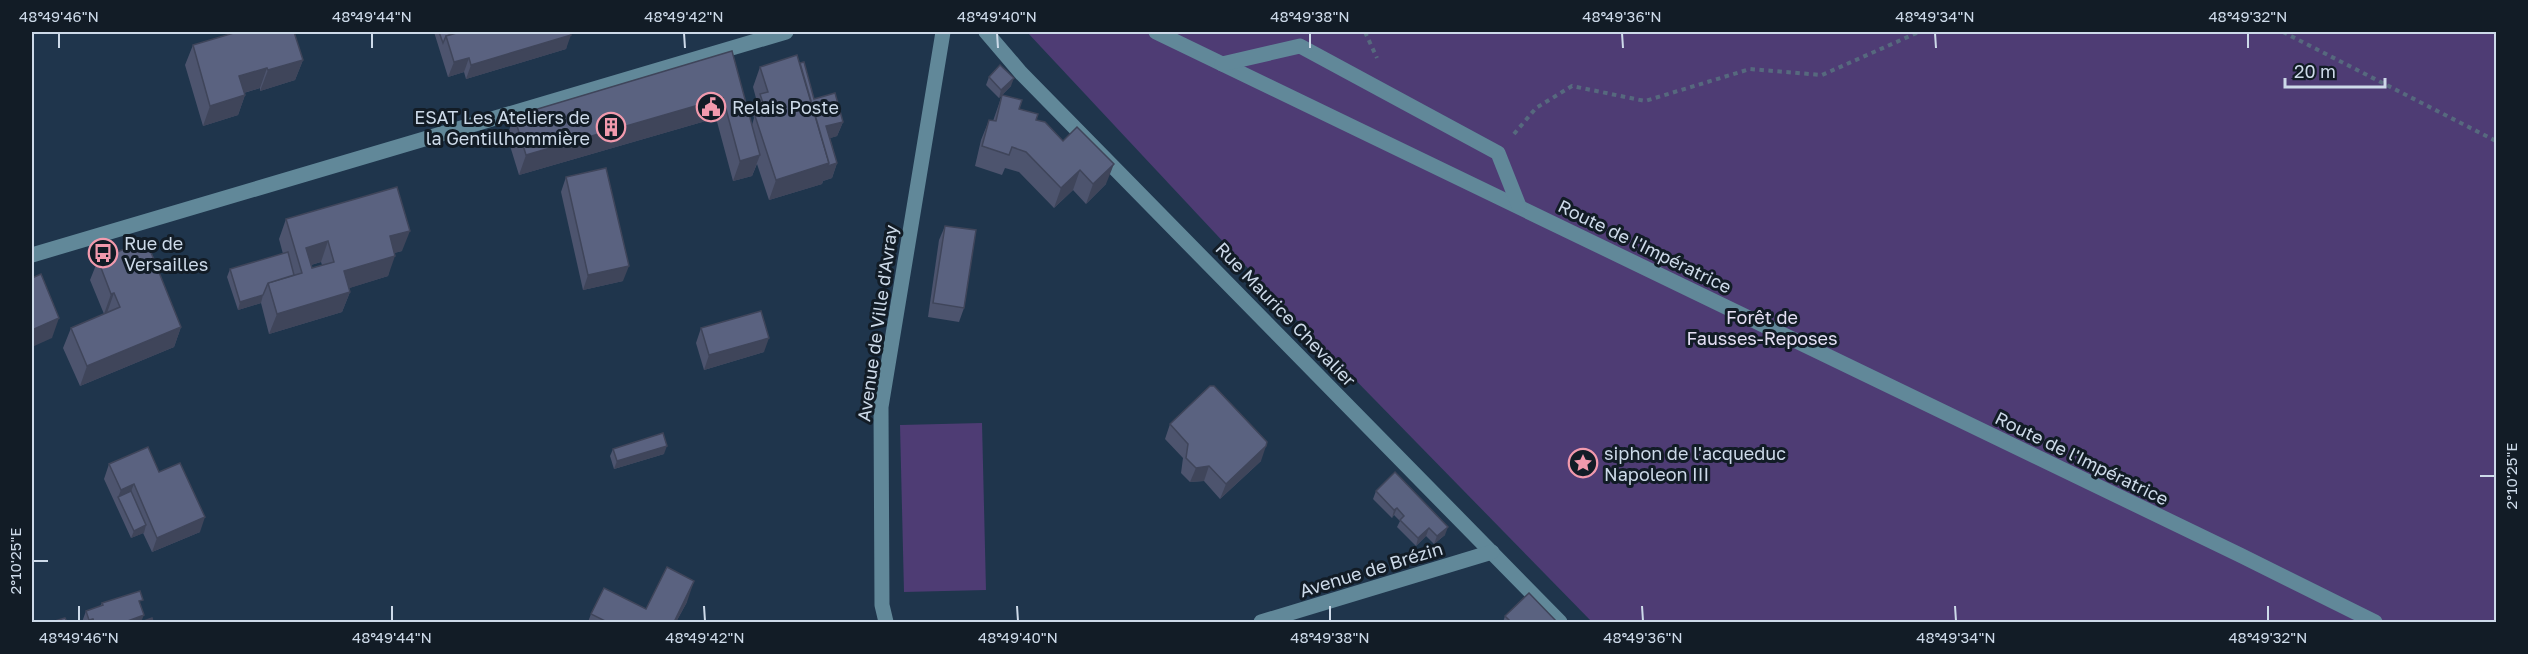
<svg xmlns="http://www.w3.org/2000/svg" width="2528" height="654" font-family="'Golos Text',sans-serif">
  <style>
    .green { fill: #4e3c74 }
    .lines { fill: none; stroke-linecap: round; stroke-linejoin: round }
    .path { stroke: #56697e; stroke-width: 4; stroke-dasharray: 4.5 4.5; stroke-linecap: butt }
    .minor { stroke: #618899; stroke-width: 15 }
    .wall { fill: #4d546e; fill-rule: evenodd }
    .shaded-wall { fill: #3f455a }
    .building { fill: #5a6280; stroke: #3f455a; stroke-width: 1.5; fill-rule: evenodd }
    .ticks { fill: none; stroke: #cddae9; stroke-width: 2 }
    .labels { text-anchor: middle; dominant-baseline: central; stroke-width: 6; stroke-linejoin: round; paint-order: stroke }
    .poi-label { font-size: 18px; fill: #cddae9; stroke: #121c26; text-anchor: start }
    .street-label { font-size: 18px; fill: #cddae9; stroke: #121c26 }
    .park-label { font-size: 18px; fill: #e4dff4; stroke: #121c26 }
    .neatline { fill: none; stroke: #cddae9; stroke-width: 2 }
    .ticks-label { font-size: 15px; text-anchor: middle; fill: #cddae9 }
  </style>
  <rect width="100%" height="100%" fill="#1f354c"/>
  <!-- green -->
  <g class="green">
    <polygon points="1027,32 2496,32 2496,622 1592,622 1287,310"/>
    <polygon points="982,423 986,590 904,592 900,425"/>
  </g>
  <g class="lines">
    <!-- path -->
    <g class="path">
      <polyline points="1365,32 1377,58"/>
      <polyline points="2283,32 2496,141"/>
      <polyline points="1514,134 1536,108 1572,86 1645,101 1750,69 1822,75 1919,32"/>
    </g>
    <!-- minor -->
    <g class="minor">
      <polyline points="986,32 1021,73 1560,622"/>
      <polyline points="1156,32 2240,555 2375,622"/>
      <polyline points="1222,64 1300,46 1498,153 1519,206"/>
      <polyline points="32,255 786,32"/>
      <polyline points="886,622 882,605 881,407 943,32"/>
      <polyline points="1261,622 1492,552"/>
    </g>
  </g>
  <!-- wall -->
  <g class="wall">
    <polygon points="434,32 570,32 566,49 466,79 464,72 448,77"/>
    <polygon points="193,45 303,60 295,80 260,91 260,88 244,93 245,95 238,115 203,126 185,65"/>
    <polygon points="732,51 752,125 754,118 753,114 757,102 753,87 760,67 800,63 814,99 843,122 837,136 830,138 837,163 832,178 823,181 822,184 769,200 757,164 752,176 733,181 716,118 519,175 507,136 514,116"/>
    <polygon points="989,77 1011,86 1002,95 1019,109 1036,120 1063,141 1106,184 1086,204 1073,190 1054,208 1019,172 1005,168 1002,175 975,166 981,140 989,120 993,121 1002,95 999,98 986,85"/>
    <polygon points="566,177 623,281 583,290 561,192"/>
    <path d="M 286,219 L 402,251 L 394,253 L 388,276 L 349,288 L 350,292 L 342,312 L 269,334 L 261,303 L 238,310 L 227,277 L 230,269 L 283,254 L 279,239 ZM 321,262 L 322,265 L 312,268 L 311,265 Z"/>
    <polygon points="945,226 964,308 959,322 928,317 939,240"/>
    <polygon points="98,260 181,327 174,347 80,386 63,348 71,328 104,314 90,280"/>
    <polygon points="701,328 764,352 704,370 696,343"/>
    <polygon points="1170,424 1261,461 1220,499 1204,481 1190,482 1181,473 1183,458 1165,439"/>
    <polygon points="613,449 664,454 614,469 610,456"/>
    <polygon points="109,464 159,472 200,532 152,552 143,533 131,538 104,479"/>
    <polygon points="1376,491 1445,535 1434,544 1426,536 1416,546 1397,527 1400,521 1394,515 1392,518 1373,499"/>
    <polygon points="687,602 676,622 588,622 591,614 646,609"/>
    <polygon points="102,603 141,606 141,622 82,622 86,611 100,606"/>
    <polygon points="1505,616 1557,622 1503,622"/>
  </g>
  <!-- shaded-wall -->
  <g class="shaded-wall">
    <polygon points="571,35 566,49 466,79 471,65"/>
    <polygon points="469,58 464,72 448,77 454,62"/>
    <polygon points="303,60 295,80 260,91 268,70"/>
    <polygon points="267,68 260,88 232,96 239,76"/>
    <polygon points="1014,78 1011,86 999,98 1001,90"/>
    <polygon points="245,95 238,115 203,126 210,106"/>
    <polygon points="723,98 716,118 519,175 526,155"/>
    <polygon points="843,122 837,136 821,141 826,126"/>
    <polygon points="760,155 752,176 733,181 740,161"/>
    <polygon points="829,163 837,163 832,178 823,181 822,184 769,200 776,180"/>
    <polygon points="1114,164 1106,184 1086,204 1093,184"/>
    <polygon points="1080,170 1073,190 1054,208 1061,188"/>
    <polygon points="410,231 402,251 383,256 390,236"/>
    <polygon points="328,241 321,262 300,268 306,248"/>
    <polygon points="395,256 388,276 337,292 344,271"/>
    <polygon points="629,266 623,281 583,290 588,275"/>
    <polygon points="350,292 342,312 269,334 277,314"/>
    <polygon points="114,293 107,313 104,314 111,294"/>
    <polygon points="263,295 261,303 238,310 240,302"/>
    <polygon points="59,318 52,338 32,347 32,330"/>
    <polygon points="181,327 174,347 80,386 87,366"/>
    <polygon points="769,338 764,352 704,370 709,355"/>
    <polygon points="667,446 664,454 614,469 617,461"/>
    <polygon points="1266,446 1261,461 1220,499 1226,484"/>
    <polygon points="1209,466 1204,481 1190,482 1196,468"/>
    <polygon points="134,484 128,499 118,497 121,490"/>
    <polygon points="1397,508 1394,515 1392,518 1394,510"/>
    <polygon points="205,517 200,532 152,552 157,538"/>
    <polygon points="146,525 144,533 131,538 134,531"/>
    <polygon points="1448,527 1445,535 1434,544 1437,536"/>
    <polygon points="1429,528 1426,536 1416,546 1418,538"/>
    <polygon points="694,581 687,602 676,622 674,622"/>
    <polygon points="144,615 141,622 125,622"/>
  </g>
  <!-- building -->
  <g class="building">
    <polygon points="237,32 294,32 303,60 268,70 267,68 239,76 245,95 210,106 193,45"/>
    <polygon points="439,32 460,32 446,36 443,43"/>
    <polygon points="460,32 570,32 571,35 471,65 469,58 454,62 446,36"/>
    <polygon points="732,51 760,155 740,161 723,98 526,155 514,116"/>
    <polygon points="797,55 829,163 776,180 755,116 766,112 760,94 768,92 760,67"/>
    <polygon points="804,62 814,99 835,93 843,122 826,126 837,163 828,166 829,163 800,63"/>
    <polygon points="1000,65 1014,78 1001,90 989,77"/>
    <polygon points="1002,95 1022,100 1019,109 1038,114 1036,120 1045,122 1063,141 1077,127 1114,164 1093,184 1080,170 1061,188 1026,152 1012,147 1009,155 982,146 989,120 996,121"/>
    <polygon points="606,168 629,266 588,275 566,177"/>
    <path d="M 397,187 L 410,231 L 390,236 L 395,256 L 344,271 L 350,292 L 277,314 L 268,283 L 302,273 L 286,219 ZM 328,241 L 334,262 L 312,268 L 306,248 Z"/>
    <polygon points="945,226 976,230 964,308 933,303"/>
    <polygon points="146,240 181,327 87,366 71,328 120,307 114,293 111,294 98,260"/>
    <polygon points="288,252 294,275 268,283 263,295 240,302 230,269"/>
    <polygon points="41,274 59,318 32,330 32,278"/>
    <polygon points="761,311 769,338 709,355 701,328"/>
    <polygon points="1210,386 1214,386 1267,442 1266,446 1226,484 1209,466 1196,468 1186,458 1188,444 1170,424"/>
    <polygon points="663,433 667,446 617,461 613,449"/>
    <polygon points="148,447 159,472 180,463 205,517 157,538 134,484 121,490 109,464"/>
    <polygon points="1395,472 1448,527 1437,536 1429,528 1418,538 1400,520 1404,516 1397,508 1394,510 1376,491"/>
    <polygon points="131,491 146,525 134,531 118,497"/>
    <polygon points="667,567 694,581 674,622 607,622 591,614 604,588 646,609"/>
    <polygon points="140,591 143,600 139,601 144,615 125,622 94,622 93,619 89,620 86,611 103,605 102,603"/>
    <polygon points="1529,593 1557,622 1511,622 1505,616"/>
    <polygon points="65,618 67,622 52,622"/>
    <polygon points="152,618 153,622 141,622"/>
  </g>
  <!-- ticks -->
  <path class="ticks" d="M 59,33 L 59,48M 372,33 L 372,48M 684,33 L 685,48M 997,33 L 998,48M 1310,33 L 1310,48M 1622,33 L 1623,48M 1935,33 L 1936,48M 2248,33 L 2248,48M 2480,476 L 2495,476M 33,561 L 48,561M 79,606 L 79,621M 392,606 L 392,621M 704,606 L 705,621M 1017,606 L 1018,621M 1330,606 L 1330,621M 1642,606 L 1643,621M 1955,606 L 1956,621M 2268,606 L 2268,621"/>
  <!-- icons -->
  <defs>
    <g id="civic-ring" transform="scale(1.5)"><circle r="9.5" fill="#121c26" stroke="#f29aad" stroke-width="1.5"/><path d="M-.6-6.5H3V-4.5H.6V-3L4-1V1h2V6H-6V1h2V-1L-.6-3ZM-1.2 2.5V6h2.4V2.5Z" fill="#f29aad"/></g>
    <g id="building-ring" transform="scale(1.5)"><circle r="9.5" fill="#121c26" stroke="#f29aad" stroke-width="1.5"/><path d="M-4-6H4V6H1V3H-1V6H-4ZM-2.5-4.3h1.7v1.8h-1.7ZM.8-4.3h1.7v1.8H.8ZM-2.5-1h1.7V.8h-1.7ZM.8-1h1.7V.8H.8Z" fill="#f29aad"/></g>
    <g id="bus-ring" transform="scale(1.5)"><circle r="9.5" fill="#121c26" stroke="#f29aad" stroke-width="1.5"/><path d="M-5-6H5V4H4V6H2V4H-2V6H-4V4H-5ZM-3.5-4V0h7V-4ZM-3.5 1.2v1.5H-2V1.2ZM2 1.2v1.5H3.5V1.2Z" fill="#f29aad"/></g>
    <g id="sight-ring" transform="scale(1.5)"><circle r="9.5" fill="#121c26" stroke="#f29aad" stroke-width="1.5"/><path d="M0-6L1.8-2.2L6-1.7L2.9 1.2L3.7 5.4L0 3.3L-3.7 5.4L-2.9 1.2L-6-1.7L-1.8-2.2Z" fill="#f29aad"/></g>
  </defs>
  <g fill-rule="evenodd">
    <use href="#civic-ring" x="711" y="107"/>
    <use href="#building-ring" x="611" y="127"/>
    <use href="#bus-ring" x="103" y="253"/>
    <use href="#sight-ring" x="1583" y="463"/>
  </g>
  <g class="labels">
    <!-- poi labels -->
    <g class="poi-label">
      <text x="732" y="107">Relais Poste</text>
      <text x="590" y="117" text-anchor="end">ESAT Les Ateliers de<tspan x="590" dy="21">la Gentillhommière</tspan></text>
      <text x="124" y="243">Rue de<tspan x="124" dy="21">Versailles</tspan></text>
      <text x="1604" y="453">siphon de l'acqueduc<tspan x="1604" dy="21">Napoleon III</tspan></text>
    </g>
    <!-- street labels -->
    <g class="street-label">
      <text transform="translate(1645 246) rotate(26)">Route de l'Impératrice</text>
      <text transform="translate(1286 314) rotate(46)">Rue Maurice Chevalier</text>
      <text transform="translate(877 323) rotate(-82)">Avenue de Ville d'Avray</text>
      <text transform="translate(2082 458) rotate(26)">Route de l'Impératrice</text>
      <text transform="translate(1371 569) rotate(-17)">Avenue de Brézin</text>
    </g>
    <!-- park labels -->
    <g class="park-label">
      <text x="1762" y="317">Forêt de<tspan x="1762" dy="21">Fausses-Reposes</tspan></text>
    </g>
  </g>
  <!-- border -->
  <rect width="2528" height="654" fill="none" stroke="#121c26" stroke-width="66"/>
  <!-- scale -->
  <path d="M2285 78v9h100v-9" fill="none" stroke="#cddae9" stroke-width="3"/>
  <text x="2294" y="78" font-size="18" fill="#cddae9" stroke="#121c26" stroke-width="4.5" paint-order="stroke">20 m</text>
  <rect x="33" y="33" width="2462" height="588" class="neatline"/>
  <g class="ticks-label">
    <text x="59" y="22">48°49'46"N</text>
    <text x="372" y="22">48°49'44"N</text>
    <text x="684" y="22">48°49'42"N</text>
    <text x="997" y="22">48°49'40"N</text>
    <text x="1310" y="22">48°49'38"N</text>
    <text x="1622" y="22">48°49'36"N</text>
    <text x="1935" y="22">48°49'34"N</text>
    <text x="2248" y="22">48°49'32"N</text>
    <text transform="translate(2512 476) rotate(-90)" y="5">2°10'25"E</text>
    <text transform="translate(16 561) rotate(-90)" y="5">2°10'25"E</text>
    <text x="79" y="643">48°49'46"N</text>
    <text x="392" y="643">48°49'44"N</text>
    <text x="705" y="643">48°49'42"N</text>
    <text x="1018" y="643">48°49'40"N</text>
    <text x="1330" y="643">48°49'38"N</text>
    <text x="1643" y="643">48°49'36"N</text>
    <text x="1956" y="643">48°49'34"N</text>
    <text x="2268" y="643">48°49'32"N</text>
  </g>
</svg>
